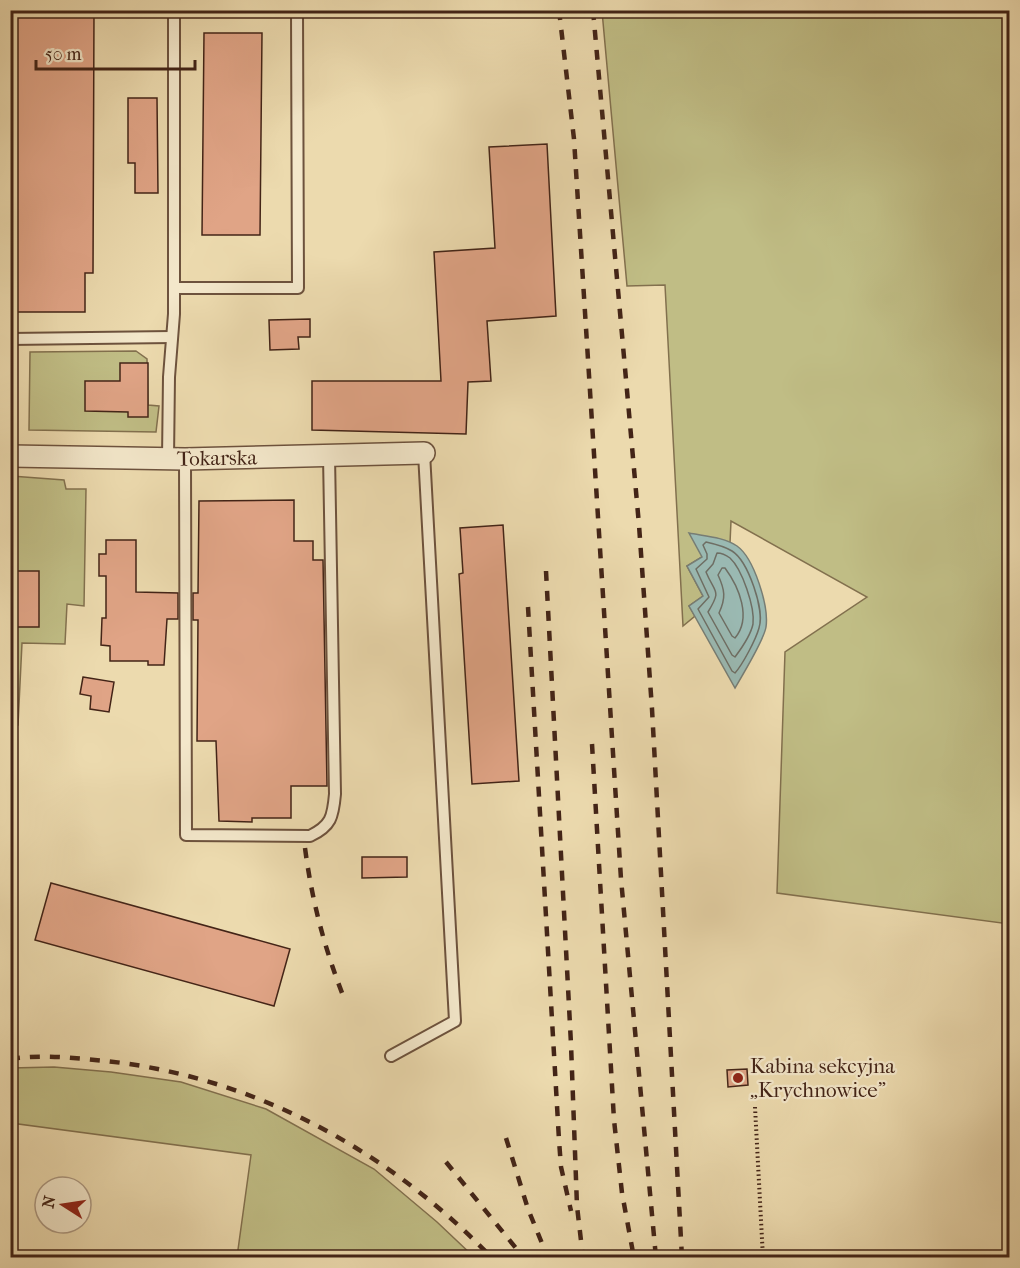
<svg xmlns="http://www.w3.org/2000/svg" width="1020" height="1268" font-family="'IM FELL French Canon',serif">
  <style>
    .green { fill: #c0bd85; stroke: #82704e; stroke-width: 1.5 }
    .water { fill: #9ab9b2; stroke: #777d74; stroke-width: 1.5 }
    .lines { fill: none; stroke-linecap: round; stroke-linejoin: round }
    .shore { stroke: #6e6e64; stroke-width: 1.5 }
    .building { fill: #e0a486; stroke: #432417; stroke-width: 1.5 }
    .lane-casing { stroke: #6d523d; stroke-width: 14 }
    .street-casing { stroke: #6d523d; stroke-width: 24 }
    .path { stroke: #432417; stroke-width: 4; stroke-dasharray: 1.5 3; stroke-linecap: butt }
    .lane { stroke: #f3e7ca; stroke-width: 10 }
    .street { stroke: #f3e7ca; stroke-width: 21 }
    .rail { stroke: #432417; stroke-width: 4.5; stroke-dasharray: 10 10; stroke-linecap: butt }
    .poi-dot { fill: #8f2418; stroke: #f3e7ca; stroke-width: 2 }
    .labels { text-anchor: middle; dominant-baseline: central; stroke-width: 4.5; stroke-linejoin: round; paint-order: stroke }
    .street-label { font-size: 21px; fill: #432417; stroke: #f3e7ca }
    .poi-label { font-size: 21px; fill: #432417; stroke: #f3e7ca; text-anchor: start }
  </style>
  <rect width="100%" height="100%" fill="#ecdaae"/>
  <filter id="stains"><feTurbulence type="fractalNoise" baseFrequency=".00333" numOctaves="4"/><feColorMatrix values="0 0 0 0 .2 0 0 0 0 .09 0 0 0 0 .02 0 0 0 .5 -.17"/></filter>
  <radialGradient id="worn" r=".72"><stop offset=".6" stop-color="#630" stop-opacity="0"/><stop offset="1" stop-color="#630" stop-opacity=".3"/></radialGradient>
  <!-- green -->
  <g class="green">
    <polygon points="602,11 1009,11 1009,924 777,893 785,652 867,597 731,521 730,543 709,537 702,557 687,566 703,596 689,606 695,616 683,626 665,285 627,286"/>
    <polygon points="136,351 147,359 148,405 159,406 156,432 29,430 30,352"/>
    <polygon points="11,476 64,480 66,489 86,489 84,606 67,604 65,644 22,643 18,725 14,725 11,757"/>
    <polygon points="54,1067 111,1072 181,1082 266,1109 374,1169 437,1222 474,1257 237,1257 251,1155 11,1123 11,1068"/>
  </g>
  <!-- water -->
  <path class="water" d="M 689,533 C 704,536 724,537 737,546 C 754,558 769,606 766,627 C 764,640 742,676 735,688 L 689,606 L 703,596 L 687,566 L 702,557 Z"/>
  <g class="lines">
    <!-- shore -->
    <g class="shore">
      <path d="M 706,542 C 715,544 724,546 732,551 C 748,561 765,610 759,628 C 756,639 743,664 735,673 L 732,671 L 698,609 L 709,597 L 696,569 L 707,559 L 707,554 L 703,545 Z"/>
      <path d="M 717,553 C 721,553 726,555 730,558 C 742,569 755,607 753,624 C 751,634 741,649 735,657 L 732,655 L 708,612 C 722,589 715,594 706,572 L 713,564 Z"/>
      <path d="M 722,568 L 725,568 C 739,587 752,618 735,638 L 732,636 L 719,613 C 726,598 725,590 718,575 Z"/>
    </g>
  </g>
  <!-- building -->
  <g class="building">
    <polygon points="13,10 94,10 93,273 85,273 85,312 10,312 10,273 16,273 13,256"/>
    <polygon points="204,33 262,33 260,235 202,235"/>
    <polygon points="128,98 157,98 158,193 135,193 135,163 128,163"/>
    <polygon points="547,144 556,316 487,321 491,381 468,382 466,434 312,430 312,381 441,381 434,252 495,248 489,147"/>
    <polygon points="310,319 310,337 298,337 299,349 270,350 269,320"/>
    <polygon points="120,363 148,363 148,417 128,417 128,412 85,411 85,381 120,381"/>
    <polygon points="294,500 294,541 313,541 313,560 323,560 327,786 291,786 291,818 252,818 252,822 219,821 216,741 197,741 198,620 193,620 193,593 198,593 199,501"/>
    <polygon points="503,525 519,781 472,784 459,574 463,573 460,528"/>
    <polygon points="106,540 136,540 136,592 178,593 178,619 167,619 164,665 148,665 148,661 110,661 110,646 101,645 102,618 106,618 106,576 99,576 99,554 106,554"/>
    <rect x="10" y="571" width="29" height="56"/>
    <polygon points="83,677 114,682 109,712 90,709 91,696 80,694"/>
    <polygon points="362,857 407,857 407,877 362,878"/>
    <polygon points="51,883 290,949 274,1006 35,940"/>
    <polygon points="747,1069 748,1085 728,1087 727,1070"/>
  </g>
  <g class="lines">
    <!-- lane casing -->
    <g class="lane-casing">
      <g id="lane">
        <polyline points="174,288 298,288 297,10"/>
        <polyline points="10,339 172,337"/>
        <polyline points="168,458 169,377 174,314 174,10"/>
        <path d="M 185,459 L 186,835 L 310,836 C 331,826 333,817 335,794 L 329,456"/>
        <polyline points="391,1056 455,1021 424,453"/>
      </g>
    </g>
    <!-- street casing -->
    <g class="street-casing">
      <polyline id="street" points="10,456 185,459 424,453"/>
    </g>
    <!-- path -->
    <polyline class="path" points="755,1107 763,1258"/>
    <!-- lane -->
    <use href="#lane" class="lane"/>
    <!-- street -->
    <use href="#street" class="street"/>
    <!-- rail -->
    <g class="rail">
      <polyline points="559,10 574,139 621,879 656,1258"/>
      <polyline points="593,10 639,525 652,709 682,1258"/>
      <polyline points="546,571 571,1044 577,1206 583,1258"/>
      <polyline points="528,607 559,1140 561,1167 571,1211"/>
      <polyline points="592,744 614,1120 622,1193 634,1258"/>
      <path d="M 305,848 C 312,901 324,947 344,998"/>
      <path d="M 10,1059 C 41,1054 75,1058 106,1061 C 255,1077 389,1151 492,1258"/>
      <polyline points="506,1138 528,1209 548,1258"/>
      <polyline points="446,1162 524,1258"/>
    </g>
  </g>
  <!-- markers -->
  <circle class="poi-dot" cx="738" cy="1078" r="6"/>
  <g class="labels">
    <!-- street labels -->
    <g class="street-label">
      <text transform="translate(217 458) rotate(-1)">Tokarska</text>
    </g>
    <!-- poi labels -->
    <g class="poi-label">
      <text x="750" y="1066">Kabina sekcyjna<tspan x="750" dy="24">„Krychnowice”</tspan></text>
    </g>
  </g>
  <!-- margin -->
  <rect width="1020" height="1268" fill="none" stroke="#ecdaae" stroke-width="36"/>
  <rect x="12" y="12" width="996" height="1244" fill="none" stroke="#432417" stroke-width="3"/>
  <rect x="18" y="18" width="984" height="1232" fill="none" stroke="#432417" stroke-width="1.5"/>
  <!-- north arrow -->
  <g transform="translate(63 1205) rotate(282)"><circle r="28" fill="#f3e7ca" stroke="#ad9982" stroke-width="1.5"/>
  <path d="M0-4.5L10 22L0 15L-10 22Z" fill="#8f2418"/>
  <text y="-9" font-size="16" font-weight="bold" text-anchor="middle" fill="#432417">N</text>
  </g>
  <!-- scale -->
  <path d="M36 60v9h159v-9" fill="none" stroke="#432417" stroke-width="3"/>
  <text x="45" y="60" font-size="18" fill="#432417" stroke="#f3e7ca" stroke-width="4.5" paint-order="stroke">50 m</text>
  <rect width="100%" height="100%" filter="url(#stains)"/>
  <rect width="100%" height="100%" fill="url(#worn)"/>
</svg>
